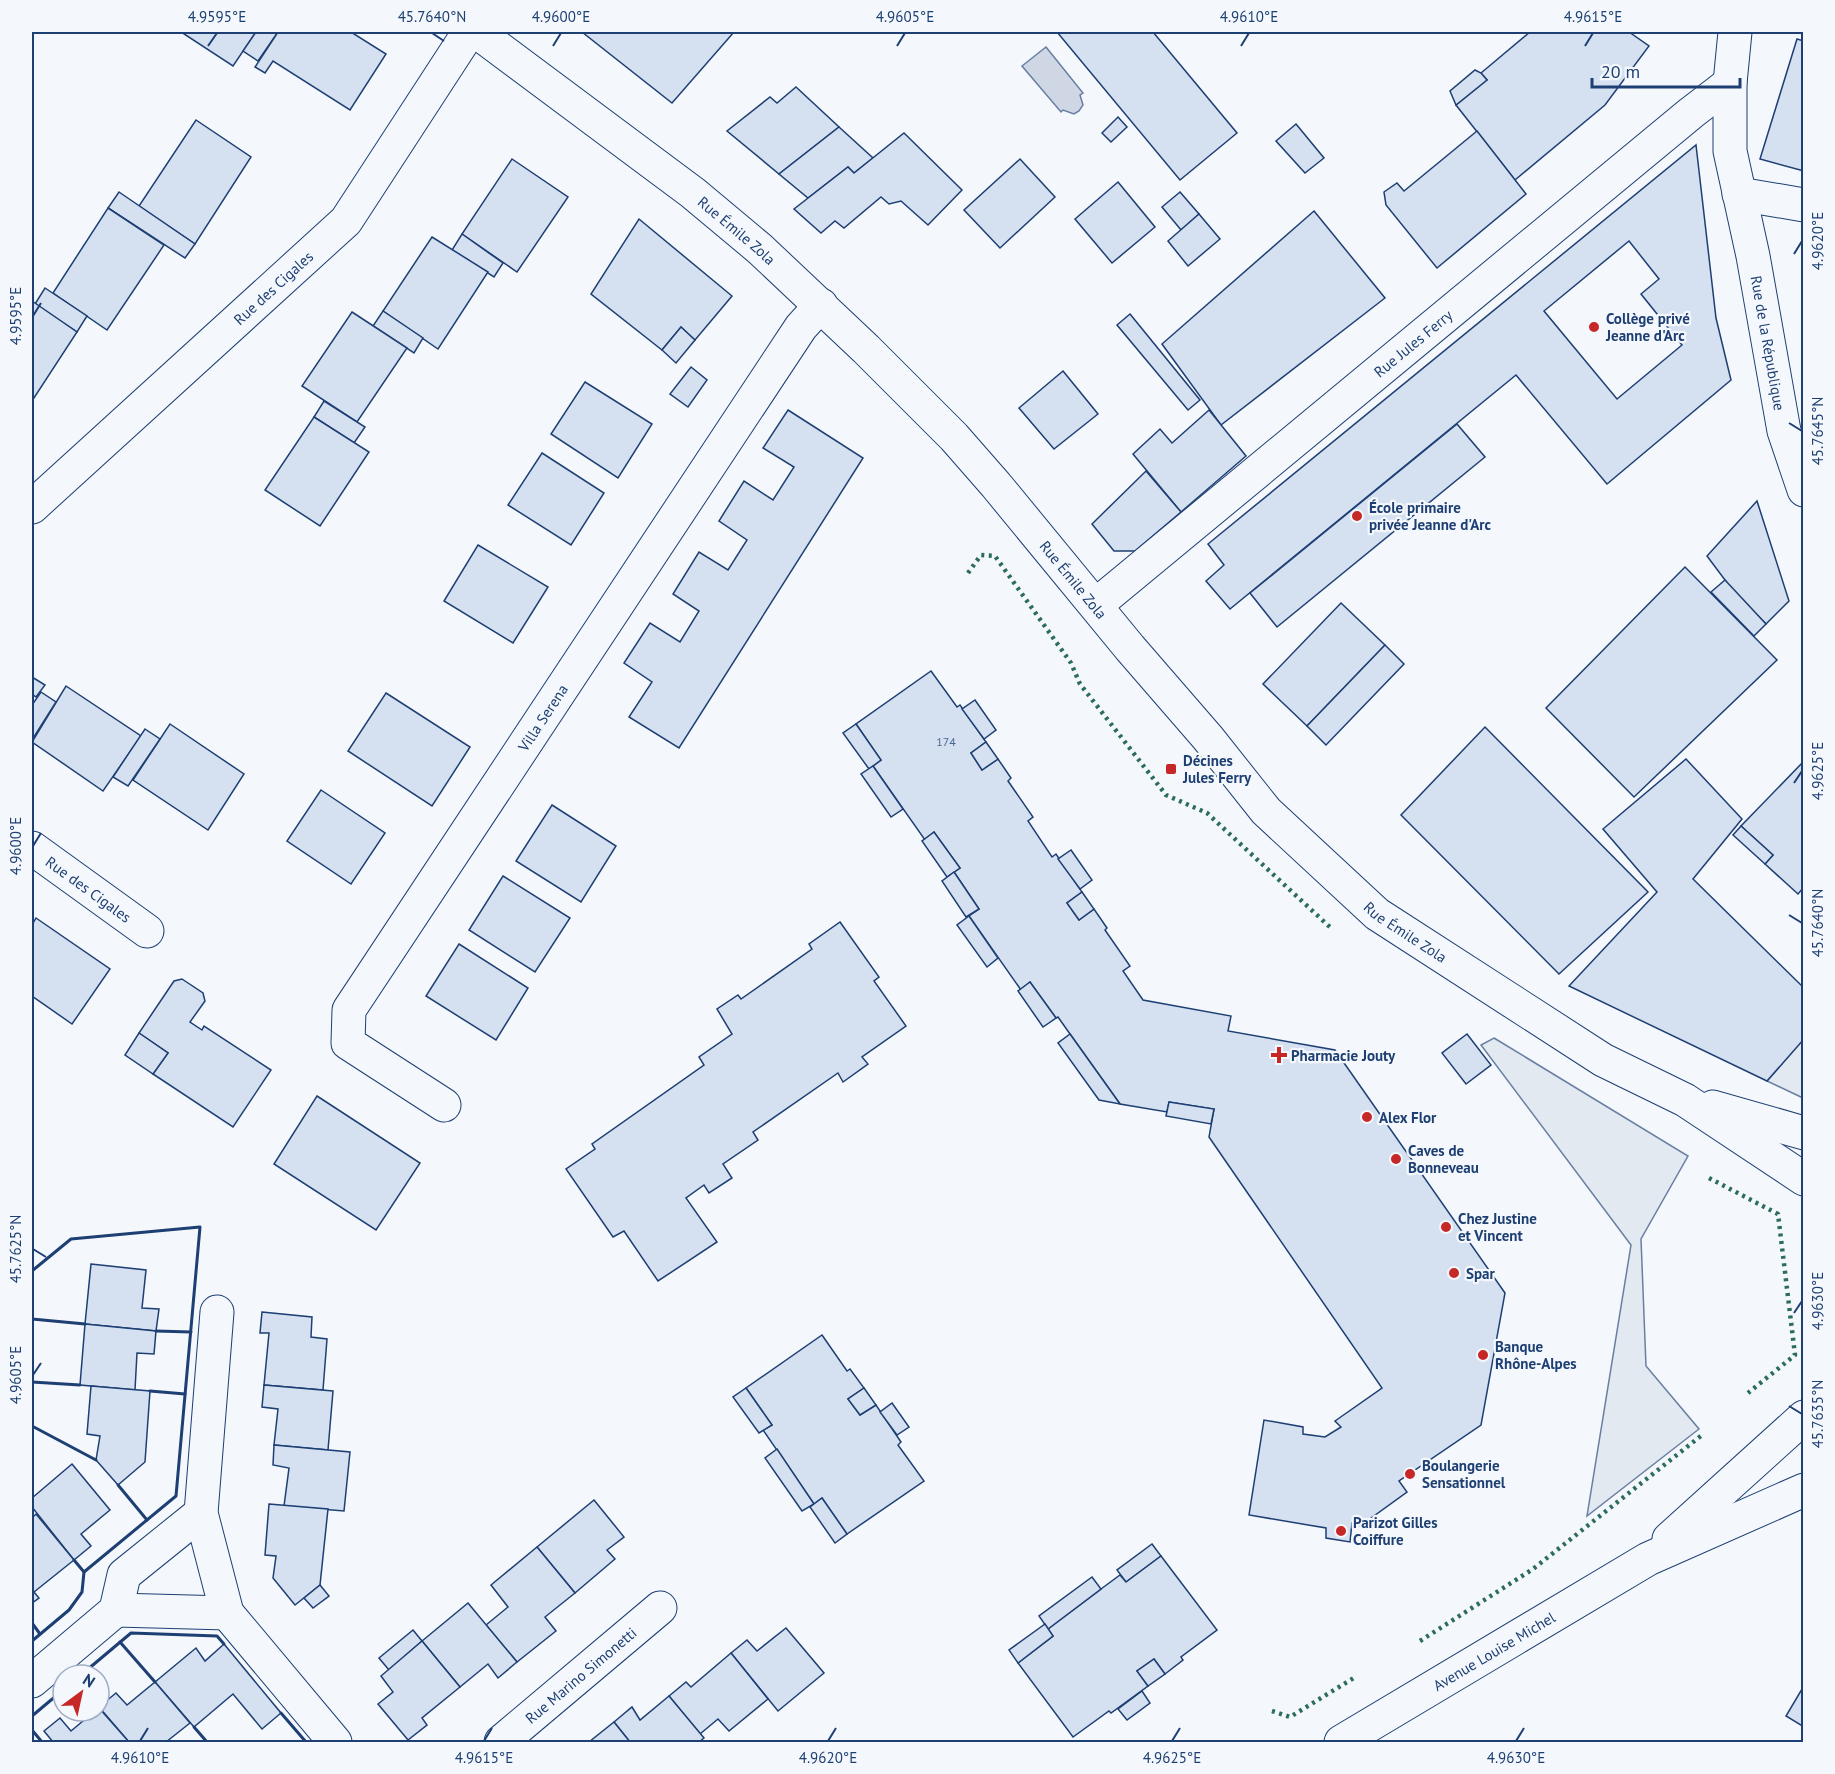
<svg xmlns="http://www.w3.org/2000/svg" width="1835" height="1774" font-family="'PT Sans',sans-serif">
  <style>
    .green { fill: #e3e9f0; stroke: #687fa3; stroke-width: 1.5 }
    .water { fill: #cfd7e4; stroke: #687fa3; stroke-width: 1.5 }
    .building { fill: #d5e0f0; stroke: #1d3f73; stroke-width: 1.5; fill-rule: evenodd }
    .lines { fill: none; stroke-linecap: round; stroke-linejoin: round }
    .minor-casing { stroke: #1d3f73; stroke-width: 35 }
    .tertiary-casing { stroke: #1d3f73; stroke-width: 35 }
    .minor { stroke: #f4f7fb; stroke-width: 33 }
    .tertiary { stroke: #f4f7fb; stroke-width: 33 }
    .hedge { stroke: #2c6c60; stroke-width: 4.5; stroke-dasharray: 3 4.5; stroke-linecap: butt }
    .wall { stroke: #1d3f73; stroke-width: 3 }
    .ticks { fill: none; stroke: #1d3f73; stroke-width: 2 }
    .poi-dot { fill: #c62828; stroke: #f4f7fb; stroke-width: 2 }
    .labels { text-anchor: middle; dominant-baseline: central; stroke-width: 4.5; stroke-linejoin: round; paint-order: stroke }
    .number-label { font-size: 12px; fill: #4b6792 }
    .street-label { font-size: 15px; fill: #1d3f73; stroke: #f4f7fb }
    .poi-label { font-size: 15px; font-weight: bold; fill: #1d3f73; stroke: #f4f7fb; text-anchor: start }
    .neatline { fill: none; stroke: #1d3f73; stroke-width: 2 }
    .ticks-label { font-size: 15px; text-anchor: middle; fill: #1d3f73 }
  </style>
  <rect width="100%" height="100%" fill="#f4f7fb"/>
  <!-- green -->
  <g class="green">
    <polygon points="1494,1038 1688,1156 1641,1239 1646,1366 1699,1429 1587,1516 1631,1245 1481,1045"/>
    <polygon points="1803,1039 1803,1098 1767,1081"/>
  </g>
  <!-- water -->
  <polygon class="water" points="1046,47 1083,93 1080,95 1083,105 1079,111 1074,114 1063,110 1061,112 1022,66"/>
  <!-- building -->
  <g class="building">
    <polygon points="181,32 256,32 233,66"/>
    <polygon points="256,32 278,32 258,61 243,51"/>
    <polygon points="278,32 351,32 386,54 350,110 273,61 265,73 255,67"/>
    <polygon points="582,32 734,32 672,103"/>
    <polygon points="1057,32 1153,32 1237,133 1180,180"/>
    <polygon points="1530,32 1629,32 1649,46 1605,105 1515,180 1456,105 1487,80 1481,73"/>
    <polygon points="1797,39 1804,41 1804,171 1760,159"/>
    <polygon points="1475,70 1481,73 1487,80 1456,105 1450,91"/>
    <polygon points="796,87 839,127 779,174 727,131 770,97 777,103"/>
    <polygon points="1118,117 1127,127 1111,142 1102,133"/>
    <polygon points="196,120 251,157 195,244 139,206"/>
    <polygon points="1296,124 1324,158 1305,173 1276,141"/>
    <polygon points="839,127 873,158 854,173 848,167 808,198 779,174"/>
    <polygon points="1477,131 1526,194 1437,268 1386,205 1384,192 1397,183 1404,191"/>
    <polygon points="904,133 962,190 928,225 901,201 889,204 881,197 844,228 835,221 821,233 794,209 848,167 854,173"/>
    <path d="M 1696,145 L 1716,318 L 1731,380 L 1607,484 L 1516,375 L 1230,609 L 1206,581 L 1224,565 L 1208,544 ZM 1629,241 L 1659,279 L 1641,294 L 1682,345 L 1617,399 L 1544,311 Z"/>
    <polygon points="512,159 568,197 517,272 462,234"/>
    <polygon points="1020,159 1055,197 1000,248 964,210"/>
    <polygon points="1118,182 1155,227 1112,263 1075,219"/>
    <polygon points="119,192 195,244 185,258 108,208"/>
    <polygon points="1180,192 1199,214 1181,230 1162,207"/>
    <polygon points="108,208 164,245 107,330 53,293"/>
    <polygon points="1314,211 1385,298 1221,425 1162,344"/>
    <polygon points="1199,214 1220,239 1188,266 1168,241"/>
    <polygon points="639,219 732,296 695,340 681,327 662,350 591,294"/>
    <polygon points="462,234 503,263 494,277 452,250"/>
    <polygon points="432,237 488,272 438,349 383,311"/>
    <polygon points="45,288 87,316 77,332 35,304"/>
    <polygon points="32,301 77,332 32,401"/>
    <polygon points="383,311 423,338 414,353 373,326"/>
    <polygon points="352,312 407,348 357,422 302,386"/>
    <polygon points="1130,314 1200,400 1188,410 1117,325"/>
    <polygon points="681,327 695,340 676,363 662,350"/>
    <polygon points="691,367 707,380 688,407 670,394"/>
    <polygon points="1063,371 1098,414 1054,449 1019,408"/>
    <polygon points="585,382 652,424 618,478 551,434"/>
    <polygon points="324,401 365,427 354,443 314,417"/>
    <polygon points="788,410 863,458 679,748 629,717 652,682 624,663 650,623 680,642 699,611 673,594 699,552 728,570 747,540 719,521 744,481 773,500 794,467 763,448"/>
    <polygon points="1209,410 1246,456 1181,512 1133,454 1160,429 1172,443"/>
    <polygon points="314,417 369,452 320,526 265,490"/>
    <polygon points="1457,424 1485,457 1277,627 1250,593"/>
    <polygon points="542,453 604,493 571,545 508,505"/>
    <polygon points="1146,471 1181,512 1135,551 1114,551 1092,524"/>
    <polygon points="1757,501 1789,601 1766,624 1734,592 1707,556"/>
    <polygon points="478,545 548,587 513,643 444,601"/>
    <polygon points="1685,567 1777,660 1634,797 1546,708"/>
    <polygon points="1725,580 1766,624 1754,636 1711,592"/>
    <polygon points="1341,603 1385,645 1307,726 1263,684"/>
    <polygon points="1385,645 1404,664 1326,745 1307,726"/>
    <polygon points="931,671 957,707 960,705 986,742 971,753 982,770 998,759 1011,778 1008,781 1033,817 1028,821 1052,857 1056,854 1082,892 1067,903 1079,920 1094,909 1107,928 1105,930 1130,966 1123,971 1143,1000 1231,1016 1228,1031 1335,1050 1505,1293 1481,1425 1399,1481 1407,1492 1360,1526 1352,1523 1350,1542 1326,1538 1326,1528 1249,1515 1264,1420 1303,1427 1303,1434 1325,1437 1341,1427 1335,1421 1382,1388 1209,1137 1214,1109 1169,1102 1167,1112 1120,1104 1070,1034 1058,1017 1056,1018 1030,982 1021,990 969,916 979,909 954,872 960,868 934,832 925,840 873,766 881,760 856,724"/>
    <polygon points="32,677 45,685 36,697 32,694"/>
    <polygon points="66,686 141,736 103,791 32,742"/>
    <polygon points="41,692 56,702 32,740 32,705"/>
    <polygon points="386,693 470,747 432,806 348,751"/>
    <polygon points="975,700 996,730 984,739 962,709"/>
    <polygon points="170,724 244,774 208,830 133,780"/>
    <polygon points="856,724 881,760 869,769 843,733"/>
    <polygon points="1485,727 1648,892 1559,974 1401,815"/>
    <polygon points="145,729 160,739 128,786 113,777"/>
    <polygon points="986,742 998,759 982,770 971,753"/>
    <polygon points="1686,759 1742,819 1693,879 1804,988 1804,1039 1767,1081 1569,986 1657,892 1603,829"/>
    <polygon points="1804,761 1804,887 1798,894 1765,864 1773,855 1741,826"/>
    <polygon points="873,766 903,809 891,817 861,774"/>
    <polygon points="321,790 385,833 351,884 287,841"/>
    <polygon points="552,805 616,846 581,902 516,861"/>
    <polygon points="1741,826 1773,855 1765,864 1733,835"/>
    <polygon points="934,832 960,868 947,877 922,841"/>
    <polygon points="1071,850 1092,880 1080,889 1058,859"/>
    <polygon points="954,872 979,909 966,917 942,881"/>
    <polygon points="503,876 570,918 535,972 469,930"/>
    <polygon points="1082,892 1094,909 1079,920 1067,903"/>
    <polygon points="969,916 998,958 987,967 957,925"/>
    <polygon points="36,918 110,969 72,1024 32,996 32,925"/>
    <polygon points="840,922 879,977 874,981 906,1026 862,1057 868,1064 843,1082 838,1073 753,1132 758,1140 723,1164 732,1178 709,1193 704,1185 686,1198 717,1242 658,1281 624,1231 613,1237 566,1169 595,1149 592,1144 704,1065 699,1057 732,1034 717,1009 738,995 741,999 812,949 809,944"/>
    <polygon points="459,944 528,988 496,1040 426,996"/>
    <polygon points="182,979 203,993 205,1001 190,1022 202,1030 204,1026 271,1070 233,1127 153,1074 168,1053 139,1033 174,981"/>
    <polygon points="1030,982 1056,1018 1043,1027 1018,991"/>
    <polygon points="139,1033 168,1053 153,1074 125,1055"/>
    <polygon points="1070,1034 1120,1104 1099,1100 1058,1043"/>
    <polygon points="1467,1034 1491,1065 1466,1084 1442,1053"/>
    <polygon points="317,1096 420,1163 376,1230 274,1164"/>
    <polygon points="1169,1102 1214,1109 1211,1124 1166,1116"/>
    <polygon points="91,1264 146,1270 142,1308 159,1309 156,1331 85,1324"/>
    <polygon points="262,1312 312,1317 311,1337 327,1339 323,1390 264,1385 269,1333 260,1333"/>
    <polygon points="85,1324 156,1331 154,1354 137,1353 135,1390 80,1385"/>
    <polygon points="822,1335 847,1371 850,1369 864,1388 848,1399 860,1415 876,1405 901,1442 898,1445 924,1481 847,1534 822,1498 814,1504 763,1430 772,1425 746,1388"/>
    <polygon points="264,1385 333,1391 328,1450 274,1445 278,1409 262,1407"/>
    <polygon points="91,1386 150,1391 145,1462 118,1485 96,1460 100,1436 87,1434"/>
    <polygon points="746,1388 772,1425 759,1433 733,1397"/>
    <polygon points="864,1388 876,1405 860,1415 848,1399"/>
    <polygon points="892,1403 909,1427 897,1435 880,1412"/>
    <polygon points="274,1445 350,1452 344,1511 284,1506 289,1468 273,1465"/>
    <polygon points="777,1449 814,1504 802,1511 765,1458"/>
    <polygon points="72,1464 110,1510 81,1534 91,1546 74,1560 32,1507 32,1498"/>
    <polygon points="822,1498 847,1534 835,1543 810,1507"/>
    <polygon points="594,1500 624,1537 607,1550 615,1559 575,1593 537,1547"/>
    <polygon points="269,1504 328,1509 320,1585 295,1605 273,1578 276,1556 265,1555"/>
    <polygon points="36,1514 74,1560 34,1592 39,1598 32,1603 32,1518"/>
    <polygon points="1152,1544 1161,1556 1126,1582 1117,1570"/>
    <polygon points="537,1547 575,1593 545,1617 556,1631 517,1662 486,1625 508,1607 491,1585"/>
    <polygon points="1161,1556 1217,1630 1181,1657 1183,1660 1165,1674 1154,1659 1137,1671 1148,1686 1111,1713 1109,1711 1073,1737 1018,1663 1053,1636 1048,1629 1101,1589 1120,1575 1126,1582"/>
    <polygon points="1092,1577 1101,1589 1048,1629 1039,1616"/>
    <polygon points="320,1585 329,1596 313,1608 304,1598"/>
    <polygon points="468,1603 517,1662 498,1678 488,1664 460,1687 422,1641"/>
    <polygon points="1045,1624 1053,1636 1018,1663 1009,1650"/>
    <polygon points="786,1628 824,1673 778,1711 731,1653 747,1640 757,1651"/>
    <polygon points="413,1630 422,1641 389,1670 379,1658"/>
    <polygon points="422,1641 460,1687 422,1718 427,1725 408,1740 378,1704 393,1692 381,1676"/>
    <polygon points="224,1644 281,1713 262,1729 233,1694 194,1727 155,1682 196,1648 205,1661"/>
    <polygon points="731,1653 768,1699 729,1731 718,1719 700,1734 669,1696 686,1682 691,1687"/>
    <polygon points="1154,1659 1165,1674 1148,1686 1137,1671"/>
    <polygon points="155,1682 190,1723 166,1742 129,1742 99,1707 116,1693 127,1705"/>
    <polygon points="1802,1689 1804,1690 1804,1727 1786,1716"/>
    <polygon points="1142,1691 1150,1703 1127,1720 1118,1709"/>
    <polygon points="669,1696 704,1738 699,1742 630,1742 614,1722 632,1707 640,1720"/>
    <polygon points="99,1708 129,1742 53,1742 44,1731 60,1718 71,1731 95,1711 99,1711"/>
    <polygon points="614,1722 630,1742 589,1742"/>
  </g>
  <g class="lines">
    <!-- minor casing -->
    <g class="minor-casing">
      <g id="minor">
        <path id="s1" d="M 477,32 L 693,193 L 760,249 L 866,349 L 954,437 L 996,485 L 1130,648 L 1208,738 L 1266,811 L 1377,914 L 1603,1060 L 1685,1100 L 1804,1179"/>
        <polyline points="1739,194 1804,205"/>
        <path id="s2" d="M 32,507 L 346,221 L 469,32"/>
        <path id="s3" d="M 1096,605 L 1691,113 L 1730,83"/>
        <path id="s4" d="M 32,848 L 147,931"/>
        <path id="s5" d="M 444,1105 L 348,1043 L 349,1010 L 801,327 L 821,305"/>
        <polyline points="1713,1107 1804,1133"/>
        <polyline points="217,1312 201,1513 227,1613 335,1742"/>
        <polyline points="116,1610 227,1613"/>
        <polyline points="32,1681 116,1610 124,1575 201,1513"/>
        <path id="s6" d="M 501,1742 L 660,1608"/>
      </g>
    </g>
    <!-- tertiary casing -->
    <g class="tertiary-casing">
      <g id="tertiary">
        <path id="s7" d="M 1735,32 L 1730,83 L 1730,151 L 1753,256 L 1784,431 L 1804,490"/>
        <polyline points="1669,1539 1804,1417"/>
        <path id="s8" d="M 1341,1742 L 1648,1559 L 1804,1490"/>
      </g>
    </g>
    <!-- minor -->
    <use href="#minor" class="minor"/>
    <!-- tertiary -->
    <use href="#tertiary" class="tertiary"/>
    <!-- hedge -->
    <g class="hedge">
      <polyline points="968,573 981,555 995,556 1071,663 1080,684 1166,795 1207,813 1332,929"/>
      <polyline points="1709,1178 1778,1214 1795,1355 1748,1393"/>
      <polyline points="1420,1641 1533,1569 1702,1435"/>
      <polyline points="1272,1711 1290,1717 1357,1676"/>
    </g>
    <!-- wall -->
    <g class="wall">
      <polyline points="32,1271 71,1239 200,1227 176,1496 84,1572 74,1560"/>
      <polyline points="32,1319 85,1324"/>
      <polyline points="156,1331 191,1332"/>
      <polyline points="32,1382 80,1385"/>
      <polyline points="150,1391 185,1394"/>
      <polyline points="32,1426 96,1460"/>
      <polyline points="118,1485 147,1520"/>
      <polyline points="32,1623 40,1634"/>
      <polyline points="32,1641 69,1610 82,1592 84,1572"/>
      <polyline points="120,1642 155,1682"/>
      <polyline points="81,1675 131,1633 217,1636 224,1644"/>
      <polyline points="281,1713 306,1742"/>
      <polyline points="32,1716 63,1690"/>
      <polyline points="194,1727 207,1742"/>
      <polyline points="32,1730 42,1742"/>
    </g>
  </g>
  <!-- ticks -->
  <path class="ticks" d="M 432,33 L 444,41M 208,46 L 217,33M 553,46 L 561,33M 897,46 L 905,33M 1241,46 L 1249,33M 1585,46 L 1593,33M 1794,254 L 1802,241M 33,316 L 41,303M 1789,423 L 1802,431M 1794,783 L 1802,771M 33,846 L 41,833M 1789,915 L 1802,923M 33,1249 L 46,1257M 1794,1313 L 1802,1301M 33,1375 L 41,1363M 1789,1406 L 1802,1414M 140,1741 L 148,1728M 484,1741 L 492,1728M 828,1741 L 836,1728M 1172,1741 L 1180,1728M 1516,1741 L 1524,1728"/>
  <!-- markers -->
  <g class="poi-dot">
    <circle cx="1594" cy="327" r="6"/>
    <circle cx="1357" cy="516" r="6"/>
    <rect x="1165" y="763" width="12" height="12" rx="3"/>
    <path d="M1276 1046h6v6h6v6h-6v6h-6v-6h-6v-6h6z"/>
    <circle cx="1367" cy="1117" r="6"/>
    <circle cx="1396" cy="1159" r="6"/>
    <circle cx="1446" cy="1227" r="6"/>
    <circle cx="1454" cy="1273" r="6"/>
    <circle cx="1483" cy="1355" r="6"/>
    <circle cx="1410" cy="1474" r="6"/>
    <circle cx="1341" cy="1531" r="6"/>
  </g>
  <g class="labels">
    <!-- number labels -->
    <g class="number-label">
      <text x="946" y="741">174</text>
    </g>
    <!-- street labels -->
    <g class="street-label">
      <text stroke="none"><textPath href="#s1" startOffset="327">Rue Émile Zola</textPath></text>
      <text stroke="none"><textPath href="#s2" startOffset="326">Rue des Cigales</textPath></text>
      <text stroke="none"><textPath href="#s3" startOffset="411">Rue Jules Ferry</textPath></text>
      <text stroke="none"><textPath href="#s7" startOffset="315">Rue de la République</textPath></text>
      <text stroke="none"><textPath href="#s1" startOffset="813">Rue Émile Zola</textPath></text>
      <text stroke="none"><textPath href="#s5" startOffset="498">Villa Serena</textPath></text>
      <text stroke="none"><textPath href="#s4" startOffset="70">Rue des Cigales</textPath></text>
      <text stroke="none"><textPath href="#s1" startOffset="1299">Rue Émile Zola</textPath></text>
      <text stroke="none"><textPath href="#s8" startOffset="178">Avenue Louise Michel</textPath></text>
      <text stroke="none"><textPath href="#s6" startOffset="104">Rue Marino Simonetti</textPath></text>
    </g>
    <!-- poi labels -->
    <g class="poi-label">
      <text x="1606" y="318">Collège privé<tspan x="1606" dy="17">Jeanne d'Arc</tspan></text>
      <text x="1369" y="507">École primaire<tspan x="1369" dy="17">privée Jeanne d'Arc</tspan></text>
      <text x="1183" y="760">Décines<tspan x="1183" dy="17">Jules Ferry</tspan></text>
      <text x="1291" y="1055">Pharmacie Jouty</text>
      <text x="1379" y="1117">Alex Flor</text>
      <text x="1408" y="1150">Caves de<tspan x="1408" dy="17">Bonneveau</tspan></text>
      <text x="1458" y="1218">Chez Justine<tspan x="1458" dy="17">et Vincent</tspan></text>
      <text x="1466" y="1273">Spar</text>
      <text x="1495" y="1346">Banque<tspan x="1495" dy="17">Rhône-Alpes</tspan></text>
      <text x="1422" y="1465">Boulangerie<tspan x="1422" dy="17">Sensationnel</tspan></text>
      <text x="1353" y="1522">Parizot Gilles<tspan x="1353" dy="17">Coiffure</tspan></text>
    </g>
  </g>
  <!-- border -->
  <rect width="1835" height="1774" fill="none" stroke="#f4f7fb" stroke-width="66"/>
  <!-- north arrow -->
  <g transform="translate(81 1693) rotate(33)"><circle r="28" fill="#f4f7fb" stroke="#9eadc5" stroke-width="1.5"/>
  <path d="M0-4.5L10 22L0 15L-10 22Z" fill="#c62828"/>
  <text y="-9" font-size="16" font-weight="bold" text-anchor="middle" fill="#1d3f73">N</text>
  </g>
  <!-- scale -->
  <path d="M1592 78v9h148v-9" fill="none" stroke="#1d3f73" stroke-width="3"/>
  <text x="1601" y="78" font-size="18" fill="#1d3f73" stroke="#f4f7fb" stroke-width="4.5" paint-order="stroke">20 m</text>
  <rect x="33" y="33" width="1769" height="1708" class="neatline"/>
  <g class="ticks-label">
    <text x="217" y="22">4.9595°E</text>
    <text x="432" y="22">45.7640°N</text>
    <text x="561" y="22">4.9600°E</text>
    <text x="905" y="22">4.9605°E</text>
    <text x="1249" y="22">4.9610°E</text>
    <text x="1593" y="22">4.9615°E</text>
    <text transform="translate(1818 241) rotate(-90)" y="5">4.9620°E</text>
    <text transform="translate(16 316) rotate(-90)" y="5">4.9595°E</text>
    <text transform="translate(1818 431) rotate(-90)" y="5">45.7645°N</text>
    <text transform="translate(1818 771) rotate(-90)" y="5">4.9625°E</text>
    <text transform="translate(16 846) rotate(-90)" y="5">4.9600°E</text>
    <text transform="translate(1818 923) rotate(-90)" y="5">45.7640°N</text>
    <text transform="translate(16 1249) rotate(-90)" y="5">45.7625°N</text>
    <text transform="translate(1818 1301) rotate(-90)" y="5">4.9630°E</text>
    <text transform="translate(16 1375) rotate(-90)" y="5">4.9605°E</text>
    <text transform="translate(1818 1414) rotate(-90)" y="5">45.7635°N</text>
    <text x="140" y="1763">4.9610°E</text>
    <text x="484" y="1763">4.9615°E</text>
    <text x="828" y="1763">4.9620°E</text>
    <text x="1172" y="1763">4.9625°E</text>
    <text x="1516" y="1763">4.9630°E</text>
  </g>
</svg>
